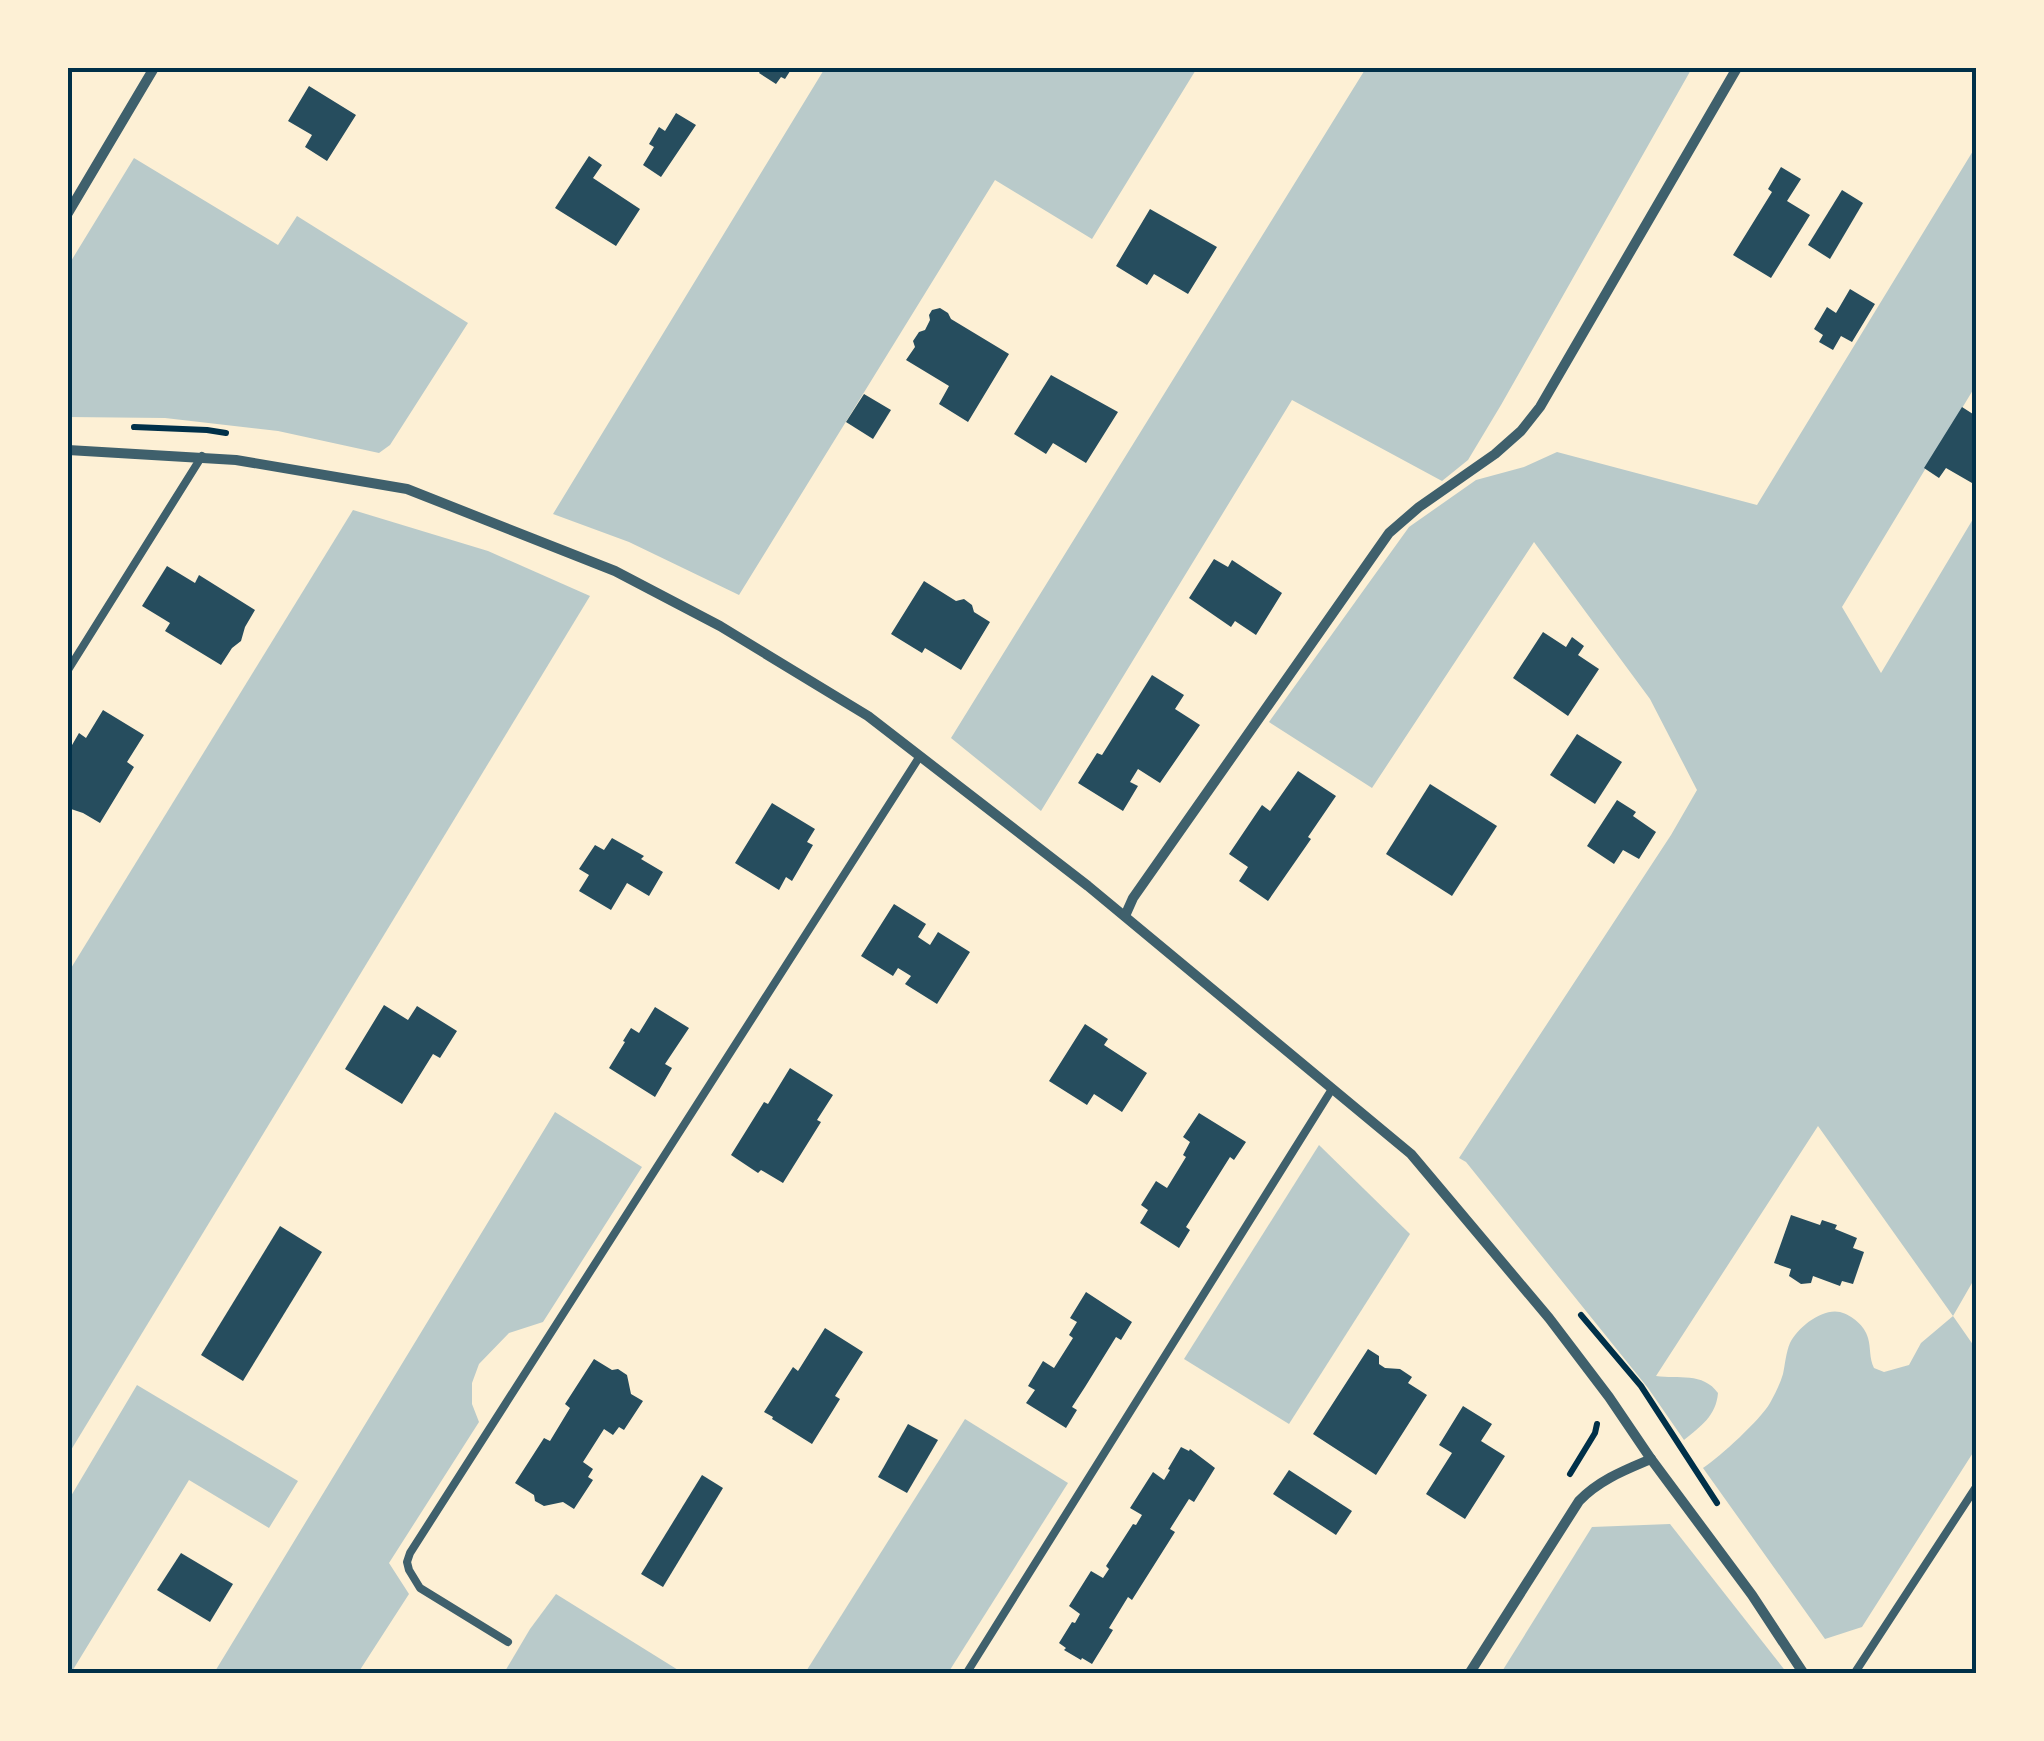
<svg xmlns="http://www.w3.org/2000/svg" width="2044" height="1741" font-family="'Libre Baskerville',serif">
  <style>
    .green { fill: #b9caca }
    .building { fill: #264d5e }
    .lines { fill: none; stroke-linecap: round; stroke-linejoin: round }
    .path { stroke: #003049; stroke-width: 6 }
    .service { stroke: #3f606c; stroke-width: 8 }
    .minor { stroke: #3f606c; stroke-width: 10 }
    .neatline { fill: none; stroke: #003049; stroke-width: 4 }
  </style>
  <rect width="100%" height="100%" fill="#fdf0d5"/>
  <!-- green -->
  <g class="green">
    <polygon points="825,68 1197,68 1092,239 995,180 739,595 629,542 553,514"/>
    <polygon points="1366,68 1692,68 1501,405 1468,460 1442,481 1292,400 1041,811 951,738"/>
    <path d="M 1976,146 L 1976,385 L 1842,607 L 1881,673 L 1976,514 L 1976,1276 L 1953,1316 L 1976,1349 L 1976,1448 L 1862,1627 L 1825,1639 L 1703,1468 C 1721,1456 1760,1420 1770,1403 C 1775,1394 1780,1384 1783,1374 C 1785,1365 1786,1352 1790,1343 C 1798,1327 1822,1308 1840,1312 C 1852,1315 1865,1326 1868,1338 C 1871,1348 1869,1358 1874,1368 L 1884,1372 L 1909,1365 L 1921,1343 L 1953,1316 L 1818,1126 L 1656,1376 C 1678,1379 1703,1372 1718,1393 C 1716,1416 1701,1426 1684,1440 L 1648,1388 L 1466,1162 L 1459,1158 L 1671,835 L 1697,790 L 1650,699 L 1534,542 L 1372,788 L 1269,722 L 1409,527 L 1476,480 L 1524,467 L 1557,452 L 1757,505 Z"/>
    <polygon points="134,158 278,245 297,216 468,323 390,445 379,453 278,431 165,418 68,417 68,266"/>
    <polygon points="353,510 488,551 590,596 68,1455 68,973"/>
    <polygon points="555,1112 642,1167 543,1322 509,1333 479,1364 472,1383 472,1404 479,1422 389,1563 409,1594 358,1673 214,1673"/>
    <polygon points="1319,1145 1410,1234 1289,1424 1184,1359"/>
    <polygon points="137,1385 298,1481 269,1528 189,1480 71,1673 68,1673 68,1501"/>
    <polygon points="965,1419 1068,1483 948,1673 805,1673"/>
    <polygon points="1670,1524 1787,1673 1501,1673 1592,1527"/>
    <polygon points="556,1594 683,1673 504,1673 530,1629"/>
  </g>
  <!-- building -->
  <g class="building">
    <polygon points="762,68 792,68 785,79 781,77 776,84 759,73"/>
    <polygon points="309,86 356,115 327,161 305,147 312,135 288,121"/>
    <polygon points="676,113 696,125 661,177 643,165 654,147 649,144 659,127 665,131"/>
    <polygon points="589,156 602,165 593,178 640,209 616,246 555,208"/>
    <polygon points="1781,167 1801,179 1787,201 1810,215 1771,278 1733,255 1772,192 1768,189"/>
    <polygon points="1842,190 1863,203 1830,259 1808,245"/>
    <polygon points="1150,209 1217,247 1188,294 1154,274 1147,285 1116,266"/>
    <polygon points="1850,289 1875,304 1852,342 1841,336 1833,350 1819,342 1823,335 1814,329 1827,307 1836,313"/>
    <polygon points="940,308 948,313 951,319 1009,354 968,422 939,404 949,386 906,360 915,347 913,341 919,332 925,330 930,320 929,315 932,310"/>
    <polygon points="1051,375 1118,412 1086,463 1053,443 1046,454 1014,434"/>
    <polygon points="864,394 891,410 873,439 846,422"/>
    <polygon points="1962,407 1976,416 1976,476 1972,483 1946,468 1939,478 1924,468"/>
    <polygon points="1214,559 1228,567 1232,560 1282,593 1256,635 1235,621 1231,627 1189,598"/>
    <polygon points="167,566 195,583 199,575 255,610 245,627 241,641 232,648 221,665 165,631 170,623 142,606"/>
    <polygon points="924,581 956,601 964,599 972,605 974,612 990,622 961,670 925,648 922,653 891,634"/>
    <polygon points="1543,632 1566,647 1572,637 1584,646 1578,655 1599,669 1568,716 1513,678"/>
    <polygon points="1152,675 1184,695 1175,709 1200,725 1160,783 1138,769 1130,782 1138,786 1123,811 1078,783 1097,753 1102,755"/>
    <polygon points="103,710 144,735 127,762 134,767 100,823 83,813 68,808 68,752 79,733 86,738"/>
    <polygon points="1577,734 1622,762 1595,804 1550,775"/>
    <polygon points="1298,771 1336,796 1308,837 1311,839 1268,901 1239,881 1248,867 1229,854 1262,805 1270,811"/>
    <polygon points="1430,784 1497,826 1452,896 1386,854"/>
    <polygon points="1617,800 1636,812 1633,816 1656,832 1639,859 1623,850 1614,864 1587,846"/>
    <polygon points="772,803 815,829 807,842 813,845 792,881 786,877 779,890 735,863"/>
    <polygon points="612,838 644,856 641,859 663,872 649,896 627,883 611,910 579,891 589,875 579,869 595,845 604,850"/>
    <polygon points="894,904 926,924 918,937 930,945 938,932 970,952 937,1004 905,984 911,976 898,968 893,976 861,956"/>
    <polygon points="384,1005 408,1020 417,1006 457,1031 440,1058 433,1054 402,1104 345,1069"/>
    <polygon points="655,1007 689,1028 665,1064 672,1068 655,1097 609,1068 625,1042 623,1041 631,1028 639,1033"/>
    <polygon points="1085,1024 1108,1039 1104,1045 1147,1073 1122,1112 1094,1094 1087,1105 1049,1081"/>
    <polygon points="790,1068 833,1095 817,1120 821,1122 783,1183 761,1170 758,1173 731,1155 764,1102 768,1104"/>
    <polygon points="1199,1113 1246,1142 1234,1160 1230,1157 1186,1227 1190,1230 1179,1248 1140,1223 1148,1210 1141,1205 1156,1181 1167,1188 1186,1157 1183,1155 1190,1142 1183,1137"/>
    <polygon points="1791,1215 1820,1225 1822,1220 1837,1225 1835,1229 1857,1238 1853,1248 1864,1252 1853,1284 1842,1281 1840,1286 1813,1276 1811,1283 1801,1284 1789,1276 1791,1269 1774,1263"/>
    <polygon points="280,1226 322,1252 243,1381 201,1355"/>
    <polygon points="1086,1292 1132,1322 1121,1340 1116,1337 1085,1387 1072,1407 1077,1410 1066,1428 1026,1403 1035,1390 1028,1386 1043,1361 1054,1368 1073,1338 1069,1335 1077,1322 1070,1318"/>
    <polygon points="825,1328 863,1352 835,1396 840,1399 812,1444 772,1419 773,1417 764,1412 793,1367 798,1371"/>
    <polygon points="1368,1349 1379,1356 1379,1364 1385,1368 1400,1369 1412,1377 1408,1383 1427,1395 1376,1475 1313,1434"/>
    <polygon points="594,1359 612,1370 618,1369 627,1375 631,1394 643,1401 624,1430 619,1427 613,1435 604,1429 583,1462 593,1469 588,1477 593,1480 574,1509 563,1502 544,1506 535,1501 534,1495 515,1483 544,1438 550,1441 570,1408 565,1404"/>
    <polygon points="1463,1406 1492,1424 1481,1441 1505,1456 1465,1519 1426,1494 1452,1453 1439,1445"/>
    <polygon points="908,1424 938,1440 907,1493 878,1477"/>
    <polygon points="1181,1447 1189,1451 1190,1449 1215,1468 1194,1502 1189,1499 1170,1529 1175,1532 1132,1600 1128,1597 1109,1628 1113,1630 1092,1664 1082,1658 1081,1660 1064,1650 1066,1648 1059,1643 1072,1622 1075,1623 1080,1614 1069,1606 1091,1571 1103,1578 1109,1569 1106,1566 1133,1524 1136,1525 1142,1515 1130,1508 1153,1472 1164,1480 1170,1470 1168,1469"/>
    <polygon points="1289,1470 1352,1511 1336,1535 1273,1494"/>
    <polygon points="702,1475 723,1488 663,1587 641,1574"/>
    <polygon points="181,1553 233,1584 210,1622 157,1590"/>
  </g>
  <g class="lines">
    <!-- path -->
    <g class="path">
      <polyline points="134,427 207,430 226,433"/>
      <polyline points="1581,1315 1641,1386 1717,1503"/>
      <polyline points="1570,1474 1595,1433 1597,1424"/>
    </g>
    <!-- service -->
    <g class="service">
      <polyline points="68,670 202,456"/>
      <polyline points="508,1642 420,1588 409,1570 407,1562 410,1553 920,756"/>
      <polyline points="966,1674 1332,1089"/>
      <polyline points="1854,1674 1976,1487"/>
    </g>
    <!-- minor -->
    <g class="minor">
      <polyline points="68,213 154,68"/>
      <polyline points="68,450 236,460 407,489 615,571 720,626 868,716 1088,886 1411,1154 1549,1318 1609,1397 1651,1459 1752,1595 1804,1674"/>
      <polyline points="1125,916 1133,898 1389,533 1419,507 1495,454 1521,431 1540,407 1737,68"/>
      <path d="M 1469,1674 L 1579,1501 C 1599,1480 1625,1470 1651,1459"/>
    </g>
  </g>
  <!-- border -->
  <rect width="2044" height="1741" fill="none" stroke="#fdf0d5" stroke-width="140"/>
  <rect x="70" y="70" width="1904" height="1601" class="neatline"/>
</svg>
